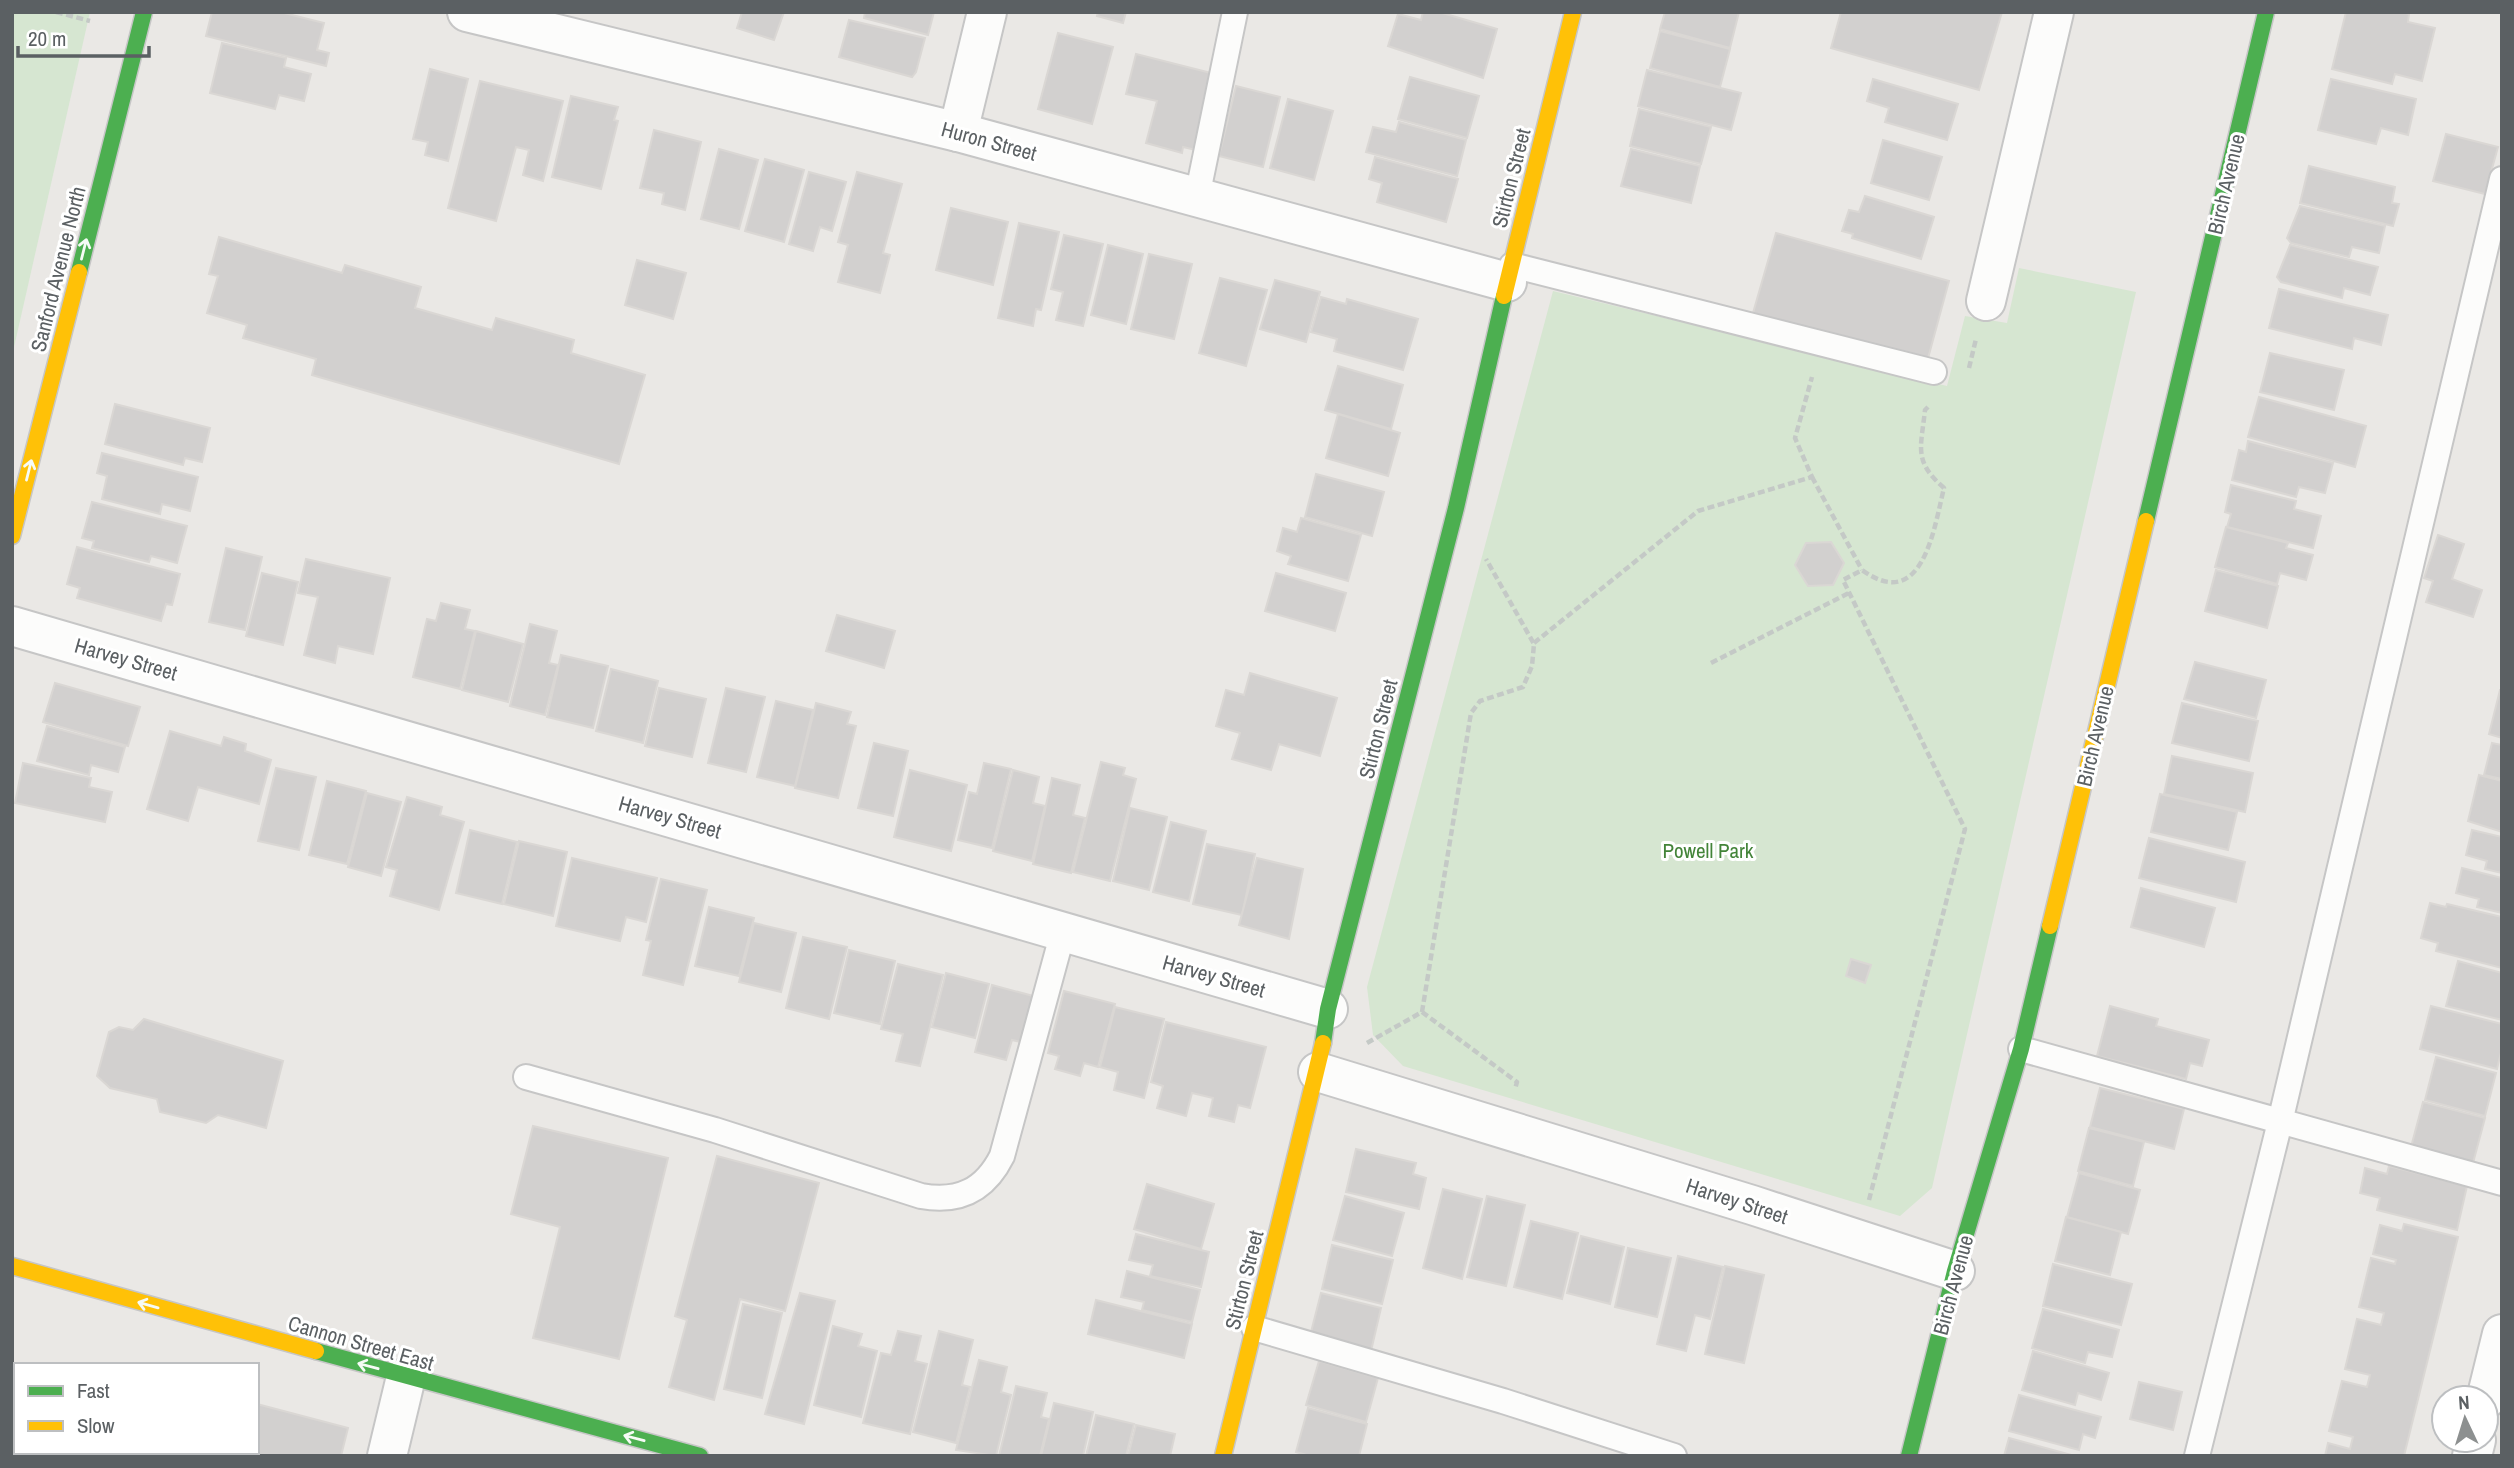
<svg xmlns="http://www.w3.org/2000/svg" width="2514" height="1468" font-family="'Archivo Narrow',sans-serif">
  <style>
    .green { fill: #d6e6d1 }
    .building { fill: #d2d0cf; stroke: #dad7d4; stroke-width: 2 }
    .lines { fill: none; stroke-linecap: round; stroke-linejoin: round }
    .lane-casing { stroke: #c6c6c6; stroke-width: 28 }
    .street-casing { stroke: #c6c6c6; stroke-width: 42 }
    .fast-casing { stroke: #c6c6c6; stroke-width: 19 }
    .slow-casing { stroke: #c6c6c6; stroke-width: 19 }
    .path { stroke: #c4c9c6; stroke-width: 4.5; stroke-dasharray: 7 3.5; stroke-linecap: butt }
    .lane { stroke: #fcfcfb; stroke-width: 24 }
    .street { stroke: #fcfcfb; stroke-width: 38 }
    .fast { stroke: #4caf50; stroke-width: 16 }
    .slow { stroke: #ffc107; stroke-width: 16 }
    .oneway { stroke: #f6fbf6 }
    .labels { text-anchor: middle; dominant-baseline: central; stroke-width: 6; stroke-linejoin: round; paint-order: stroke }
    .street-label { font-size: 21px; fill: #5b6063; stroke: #fff }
    .park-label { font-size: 21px; fill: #438439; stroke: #fff }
  </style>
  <rect width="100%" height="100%" fill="#eae8e5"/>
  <!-- green -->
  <g class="green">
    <polygon points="12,12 90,12 12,356"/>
    <polygon points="2019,268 2136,292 1932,1188 1900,1216 1403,1066 1373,1035 1367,987 1553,291 1947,386 1965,316 2007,323"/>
  </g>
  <!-- building -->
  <g class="building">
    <polygon points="212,12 280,12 324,23 317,50 329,53 326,66 206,36"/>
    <polygon points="742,12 784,12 774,40 737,28"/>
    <polygon points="865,12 934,12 928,35 864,18"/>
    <polygon points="1098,12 1126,12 1123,23 1097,16"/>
    <polygon points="1423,12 1439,12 1497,29 1483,78 1388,46 1398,14 1421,20"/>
    <polygon points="1665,12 1739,12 1730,48 1660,29"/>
    <polygon points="1841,12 2002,12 1979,90 1831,48"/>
    <polygon points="2346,12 2404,12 2409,14 2408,22 2435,28 2422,81 2395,74 2392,84 2332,69"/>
    <polygon points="849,20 925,38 916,72 912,77 839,57"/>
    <polygon points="1660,31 1730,49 1720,87 1650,68"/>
    <polygon points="1058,33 1113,47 1092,124 1038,109"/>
    <polygon points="222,43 286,58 284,67 311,74 304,101 279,95 275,109 210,93"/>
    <polygon points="1136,54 1215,74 1196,150 1183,147 1182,153 1146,143 1157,101 1126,94"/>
    <polygon points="430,69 468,79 448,161 425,155 428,142 413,139"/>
    <polygon points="1647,70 1741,93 1731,130 1638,106"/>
    <polygon points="1410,77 1479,96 1467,138 1398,119"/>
    <polygon points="1873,79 1958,104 1947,140 1885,122 1889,108 1867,101"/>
    <polygon points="2331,79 2416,99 2408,135 2381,128 2376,144 2318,130"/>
    <polygon points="480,81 563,101 543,181 523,175 529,150 516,147 496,221 448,208"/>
    <polygon points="1236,86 1280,97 1263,167 1219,156"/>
    <polygon points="571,96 618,107 614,120 618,121 601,189 552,177"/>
    <polygon points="1288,99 1333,111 1314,180 1270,168"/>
    <polygon points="1639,109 1711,127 1701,164 1630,146"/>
    <polygon points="1399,122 1466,140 1457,176 1366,152 1373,127 1396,132"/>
    <polygon points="654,130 701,142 685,210 662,204 664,193 640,188"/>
    <polygon points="2446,134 2498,147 2485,194 2433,181"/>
    <polygon points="1883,140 1942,157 1929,200 1871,183"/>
    <polygon points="719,149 758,160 739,229 701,219"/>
    <polygon points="1631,149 1700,166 1691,203 1621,186"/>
    <polygon points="1375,157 1458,179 1446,222 1377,202 1382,183 1369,179"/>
    <polygon points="765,159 804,170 784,242 745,231"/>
    <polygon points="2309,166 2395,187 2392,203 2399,204 2393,226 2300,203"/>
    <polygon points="809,172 846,182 832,231 820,227 813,251 789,244"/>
    <polygon points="857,172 902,184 883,253 890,255 880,293 838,282 848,245 838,242"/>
    <polygon points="1865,196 1934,217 1921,259 1852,238 1853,234 1842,231 1849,210 1859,212"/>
    <polygon points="2300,206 2385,226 2379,253 2352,247 2349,257 2291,243 2287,238"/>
    <polygon points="951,208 1008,222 993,285 936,270"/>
    <polygon points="1019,223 1059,232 1041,310 1036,309 1033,326 998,318"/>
    <polygon points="1776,233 1949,281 1927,362 1753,313"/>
    <polygon points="1064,235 1103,244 1083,326 1056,320 1063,292 1051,289"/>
    <polygon points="219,237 342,273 345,265 421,287 415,308 492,330 496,318 574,340 571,353 645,375 619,464 312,375 316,359 243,338 247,325 207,313 218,276 209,274"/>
    <polygon points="1108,245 1143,254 1126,324 1091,315"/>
    <polygon points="2290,245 2378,267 2370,295 2344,288 2342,298 2281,282 2277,277"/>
    <polygon points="1149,254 1192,264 1174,339 1131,329"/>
    <polygon points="637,260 686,273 673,319 625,305"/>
    <polygon points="1220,278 1267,290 1246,366 1199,353"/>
    <polygon points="1275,280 1320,292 1306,342 1260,329"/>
    <polygon points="2279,289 2388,315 2381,345 2354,338 2352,349 2269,328"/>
    <polygon points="1321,297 1346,304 1347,299 1418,319 1403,370 1334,351 1337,339 1311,332"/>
    <polygon points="2270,353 2344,370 2334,410 2260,392"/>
    <polygon points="1338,366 1403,385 1391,429 1325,410"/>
    <polygon points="2259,397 2366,426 2355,467 2248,437"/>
    <polygon points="115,404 210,428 202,462 185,458 183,465 105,444"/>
    <polygon points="1338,414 1400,433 1388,476 1326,458"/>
    <polygon points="2248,441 2333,463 2325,493 2299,487 2296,497 2232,480 2239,450 2246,452"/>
    <polygon points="102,453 198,477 190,511 162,504 160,514 102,499 107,476 97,473"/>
    <polygon points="1316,474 1384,492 1372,536 1305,517"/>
    <polygon points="2231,485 2296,501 2294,509 2321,516 2313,548 2227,527 2231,514 2225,512"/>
    <polygon points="92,502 187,526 177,563 151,556 149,562 92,548 94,541 82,538"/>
    <polygon points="1301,518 1361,535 1348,581 1288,564 1291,556 1277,551 1283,528 1297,532"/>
    <polygon points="2226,527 2288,543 2286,548 2313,555 2306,580 2280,573 2277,584 2215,567"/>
    <polygon points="2438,535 2464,544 2452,579 2482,590 2473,617 2426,602 2433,581 2424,578"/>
    <polygon points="1831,542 1844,563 1833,585 1808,586 1795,565 1806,543"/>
    <polygon points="77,547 180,574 172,605 166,604 161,621 77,598 80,588 67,584"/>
    <polygon points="226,548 262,557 245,630 209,622"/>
    <polygon points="306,559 390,578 373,654 338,646 335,663 304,655 318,597 298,593"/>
    <polygon points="2216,570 2278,586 2267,628 2205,611"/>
    <polygon points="262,573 298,582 283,645 246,636"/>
    <polygon points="1276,573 1346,593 1335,631 1265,611"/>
    <polygon points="441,603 470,610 465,629 475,631 460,689 413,677 427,619 436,621"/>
    <polygon points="837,615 895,631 884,668 826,651"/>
    <polygon points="530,624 557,631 549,663 558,665 545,715 510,706"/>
    <polygon points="476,631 523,644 508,702 462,690"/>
    <polygon points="561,655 608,666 593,728 547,717"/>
    <polygon points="2195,662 2266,680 2256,718 2184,699"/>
    <polygon points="611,669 658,681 643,743 596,731"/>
    <polygon points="1250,673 1337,698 1320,756 1279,744 1271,770 1232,759 1240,733 1216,726 1226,690 1244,695"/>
    <polygon points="55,683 140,707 128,746 43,722"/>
    <polygon points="659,688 706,699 692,757 645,746"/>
    <polygon points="726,688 765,697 746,772 708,763"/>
    <polygon points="2500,690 2502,690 2502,738 2489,734"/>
    <polygon points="776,701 813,710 795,786 757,777"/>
    <polygon points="816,703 851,712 847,724 856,726 838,798 795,788"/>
    <polygon points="2182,703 2258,721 2249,761 2172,743"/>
    <polygon points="47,726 125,747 118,772 91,765 89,775 37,761"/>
    <polygon points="170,731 221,746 224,737 246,744 245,751 271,760 259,804 198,787 188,821 147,809"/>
    <polygon points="874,743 908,751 893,816 858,808"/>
    <polygon points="2492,743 2502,745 2502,779 2484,775"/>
    <polygon points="2172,756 2253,773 2245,812 2164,794"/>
    <polygon points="1101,762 1125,768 1123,775 1136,779 1110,881 1073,872"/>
    <polygon points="23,763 91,778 89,787 112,792 105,822 15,803"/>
    <polygon points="984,763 1011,769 992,848 958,840 969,792 977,794"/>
    <polygon points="276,768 316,777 299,850 258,841"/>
    <polygon points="910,770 967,785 951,851 894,837"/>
    <polygon points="1013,770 1039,777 1033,803 1045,806 1032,861 993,851"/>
    <polygon points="2479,775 2502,781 2502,832 2468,821"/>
    <polygon points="1052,778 1080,785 1073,815 1085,818 1071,873 1033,864"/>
    <polygon points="327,781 366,791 347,864 309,855"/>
    <polygon points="367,793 401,802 381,876 348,867"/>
    <polygon points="2160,794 2237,812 2228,850 2151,832"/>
    <polygon points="407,797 442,807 440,815 464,822 439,910 390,896 397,870 386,867"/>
    <polygon points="1130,808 1167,817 1149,890 1113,881"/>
    <polygon points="1171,822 1206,831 1189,901 1153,892"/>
    <polygon points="470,830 517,842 502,904 456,893"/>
    <polygon points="2472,830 2502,837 2502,873 2485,869 2487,861 2466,855"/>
    <polygon points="2149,838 2245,862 2236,902 2139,878"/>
    <polygon points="519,841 567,852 553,916 504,904"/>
    <polygon points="1207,844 1255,854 1242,915 1193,904"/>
    <polygon points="572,858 657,878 646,922 626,917 620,941 556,926"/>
    <polygon points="1257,858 1303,869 1289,939 1239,925"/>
    <polygon points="2462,868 2502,878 2502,913 2477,907 2479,899 2456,893"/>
    <polygon points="661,879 707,890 683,985 643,975 651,941 646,940"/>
    <polygon points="2141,888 2215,908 2204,947 2131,927"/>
    <polygon points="2430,903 2446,907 2447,904 2502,917 2502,968 2436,951 2438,943 2421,938"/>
    <polygon points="709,907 754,918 739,976 695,966"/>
    <polygon points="754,923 796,933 781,992 739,982"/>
    <polygon points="803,937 847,947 829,1019 786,1008"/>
    <polygon points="849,950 895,961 880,1024 834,1013"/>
    <polygon points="1851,959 1871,965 1865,983 1846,976"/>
    <polygon points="2458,961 2502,973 2502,1020 2446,1006"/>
    <polygon points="898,964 943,975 920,1066 896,1061 903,1034 881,1029"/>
    <polygon points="946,973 989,984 975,1038 932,1027"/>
    <polygon points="992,985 1037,997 1025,1043 1012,1040 1006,1060 975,1052"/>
    <polygon points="1064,991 1115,1004 1098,1067 1084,1063 1080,1076 1055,1069 1059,1056 1048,1053"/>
    <polygon points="2110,1006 2158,1019 2156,1026 2209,1040 2202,1066 2190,1063 2186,1079 2097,1056"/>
    <polygon points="2431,1006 2502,1024 2502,1048 2497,1069 2420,1049"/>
    <polygon points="1115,1007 1164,1019 1144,1098 1114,1090 1118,1072 1100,1067"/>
    <polygon points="144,1019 283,1061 266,1128 218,1115 206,1123 160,1112 157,1099 110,1088 97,1076 109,1032 119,1027 133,1030"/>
    <polygon points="1166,1022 1266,1047 1250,1108 1238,1105 1234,1122 1209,1116 1213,1098 1192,1093 1186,1116 1157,1108 1163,1086 1151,1082"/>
    <polygon points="2436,1057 2496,1073 2485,1116 2425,1100"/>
    <polygon points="2100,1088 2184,1109 2174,1149 2090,1127"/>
    <polygon points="2423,1102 2485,1118 2473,1163 2411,1147"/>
    <polygon points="533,1126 668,1158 619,1359 533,1338 560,1227 511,1214"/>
    <polygon points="2089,1128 2144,1142 2133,1186 2078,1171"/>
    <polygon points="1356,1149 1416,1163 1413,1174 1426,1178 1419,1209 1346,1192"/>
    <polygon points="717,1156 819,1183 785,1311 740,1299 714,1400 669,1387 687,1320 675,1316"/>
    <polygon points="2389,1166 2467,1186 2457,1230 2377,1210 2380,1198 2360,1193 2365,1168 2387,1174"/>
    <polygon points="2079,1173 2140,1190 2128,1234 2067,1217"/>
    <polygon points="1147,1184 1214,1204 1201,1249 1134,1229"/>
    <polygon points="1443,1189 1482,1199 1462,1279 1423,1268"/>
    <polygon points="1345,1196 1404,1213 1392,1256 1333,1240"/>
    <polygon points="1487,1196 1525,1205 1506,1286 1467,1277"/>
    <polygon points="2066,1217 2121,1232 2110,1275 2055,1261"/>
    <polygon points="1531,1221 1578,1233 1562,1299 1514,1287"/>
    <polygon points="2404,1224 2458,1237 2404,1456 2325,1456 2328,1443 2350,1449 2353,1437 2329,1431 2342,1381 2367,1387 2370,1375 2345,1369 2357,1319 2381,1325 2384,1313 2359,1307 2371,1258 2395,1264 2396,1260 2373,1254 2380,1225 2402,1231"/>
    <polygon points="1136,1234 1209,1252 1201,1287 1150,1276 1153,1265 1129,1260"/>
    <polygon points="1581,1236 1624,1247 1610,1304 1567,1293"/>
    <polygon points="1332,1245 1393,1260 1382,1304 1322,1289"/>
    <polygon points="1628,1248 1671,1258 1657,1317 1615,1307"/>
    <polygon points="1678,1256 1723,1267 1710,1319 1695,1315 1686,1351 1657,1344"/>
    <polygon points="2053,1264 2132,1284 2121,1325 2043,1306"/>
    <polygon points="1725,1266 1764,1275 1744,1363 1705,1354"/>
    <polygon points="1127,1271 1200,1290 1192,1322 1142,1310 1144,1302 1121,1297"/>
    <polygon points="800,1293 835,1301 804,1424 765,1414"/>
    <polygon points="1321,1293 1381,1308 1371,1351 1310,1336"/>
    <polygon points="1096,1300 1192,1324 1184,1358 1088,1334"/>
    <polygon points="743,1304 782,1313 762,1398 724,1389"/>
    <polygon points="2043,1309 2119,1330 2112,1357 2088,1352 2085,1363 2032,1348"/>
    <polygon points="833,1326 862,1334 858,1346 877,1351 861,1417 814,1405"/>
    <polygon points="898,1331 921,1336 915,1361 927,1364 910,1434 863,1423 881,1353 891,1355"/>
    <polygon points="939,1331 973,1340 962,1385 970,1387 956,1443 913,1432"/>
    <polygon points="2033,1351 2109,1373 2101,1400 2078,1393 2075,1405 2022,1390"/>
    <polygon points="979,1360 1007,1367 1001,1392 1011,1395 996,1456 956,1450"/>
    <polygon points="1319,1361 1378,1378 1366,1422 1306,1405"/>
    <polygon points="2139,1382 2182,1392 2173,1430 2130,1419"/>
    <polygon points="1016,1386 1047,1393 1041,1417 1049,1419 1040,1456 999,1456"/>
    <polygon points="2019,1395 2101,1417 2095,1438 2083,1434 2079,1450 2009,1431"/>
    <polygon points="1054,1403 1093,1412 1083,1456 1041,1456"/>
    <polygon points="257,1404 348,1428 341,1456 242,1456 243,1452 257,1452"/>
    <polygon points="1308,1408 1367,1424 1359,1456 1310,1456 1296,1452"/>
    <polygon points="1096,1415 1134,1424 1126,1456 1086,1456"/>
    <polygon points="1136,1425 1175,1434 1170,1456 1128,1456"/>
    <polygon points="2009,1438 2075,1456 2004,1456"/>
    <polygon points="80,1452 237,1452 236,1456 79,1456"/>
  </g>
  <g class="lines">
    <!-- lane casing -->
    <g class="lane-casing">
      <g id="lane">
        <polyline points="1197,197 1235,12"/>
        <polyline points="1512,265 1934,372"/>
        <polyline points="2021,1049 2502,1183"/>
        <path d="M 526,1077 L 715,1130 L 921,1196 C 959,1203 985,1190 1002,1156 L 1063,932"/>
        <polyline points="1254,1328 1503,1401 1674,1456"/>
        <polyline points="2197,1456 2280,1122 2502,179"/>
      </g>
    </g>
    <!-- street casing -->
    <g class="street-casing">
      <g id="street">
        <polyline points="467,12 958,132 1507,282"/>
        <polyline points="958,132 987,12"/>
        <polyline points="1986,301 2054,12"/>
        <polyline points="12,626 1328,1009"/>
        <polyline points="1318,1072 1752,1205 1955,1271"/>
        <polyline points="2486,1399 2502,1334"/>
        <polyline points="387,1456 406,1377"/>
        <polyline points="2472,1456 2476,1440"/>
      </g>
    </g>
    <!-- fast casing -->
    <g class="fast-casing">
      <g id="fast">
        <polyline points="79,272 144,12"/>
        <polyline points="2146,521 2266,12"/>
        <polyline points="1323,1043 1328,1009 1456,508 1504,296"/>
        <polyline points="316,1351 700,1456"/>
        <polyline points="1909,1456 1955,1271 2021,1049 2050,926"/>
      </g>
    </g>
    <!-- slow casing -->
    <g class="slow-casing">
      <g id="slow">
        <polyline points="1504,296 1573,12"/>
        <polyline points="12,536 79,272"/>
        <polyline points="2050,926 2146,521"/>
        <polyline points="12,1266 316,1351"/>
        <polyline points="1223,1456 1323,1043"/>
      </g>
    </g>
    <!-- path -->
    <g class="path">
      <polyline points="56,12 90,21"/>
      <polyline points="1969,368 1976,339"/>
      <polyline points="1812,477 1862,570"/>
      <polyline points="1534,643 1698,511 1812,477 1795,438 1812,377"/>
      <polyline points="1711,663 1849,593"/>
      <polyline points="1422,1012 1517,1082 1515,1089"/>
      <polyline points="1367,1043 1422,1012 1471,713 1480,701 1523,687 1532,666 1534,644 1486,559"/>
      <path d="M 1869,1200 L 1965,829 L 1843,580 L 1862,570 C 1923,614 1934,528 1944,488 C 1913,461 1921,448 1925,410 L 1928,407"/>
    </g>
    <!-- lane -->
    <use href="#lane" class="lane"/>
    <!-- street -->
    <use href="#street" class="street"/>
    <!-- fast -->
    <use href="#fast" class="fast"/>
    <!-- slow -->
    <use href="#slow" class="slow"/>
  </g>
  <!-- one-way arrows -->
  <defs><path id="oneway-shaft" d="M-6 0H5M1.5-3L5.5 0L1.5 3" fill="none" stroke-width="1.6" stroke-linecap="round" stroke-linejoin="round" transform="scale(1.75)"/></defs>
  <g class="oneway">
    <use href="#oneway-shaft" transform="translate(84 249) rotate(-76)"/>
    <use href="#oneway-shaft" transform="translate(29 470) rotate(-76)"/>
    <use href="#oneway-shaft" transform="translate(148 1305) rotate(-164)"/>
    <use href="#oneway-shaft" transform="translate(368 1366) rotate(-165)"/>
    <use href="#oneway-shaft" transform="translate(634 1438) rotate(-165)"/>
  </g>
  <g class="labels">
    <!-- street labels -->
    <g class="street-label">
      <text transform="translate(989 141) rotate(15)">Huron Street</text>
      <text transform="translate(1511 178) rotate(-76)">Stirton Street</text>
      <text transform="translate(2226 184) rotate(-77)">Birch Avenue</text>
      <text transform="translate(58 269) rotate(-76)">Sanford Avenue North</text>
      <text transform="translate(126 659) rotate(16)">Harvey Street</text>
      <text transform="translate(1378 729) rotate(-76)">Stirton Street</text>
      <text transform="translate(2095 736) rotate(-77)">Birch Avenue</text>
      <text transform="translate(670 817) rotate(16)">Harvey Street</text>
      <text transform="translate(1214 976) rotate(16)">Harvey Street</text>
      <text transform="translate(1737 1201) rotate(18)">Harvey Street</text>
      <text transform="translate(1244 1280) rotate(-76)">Stirton Street</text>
      <text transform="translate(1953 1285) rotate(-75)">Birch Avenue</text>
      <text transform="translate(361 1343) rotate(16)">Cannon Street East</text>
    </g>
    <!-- park labels -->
    <g class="park-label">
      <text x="1708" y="850">Powell Park</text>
    </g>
  </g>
  <!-- border -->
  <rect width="2514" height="1468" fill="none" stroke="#5b6063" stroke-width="28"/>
  <!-- legend -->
  <rect x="14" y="1363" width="245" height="91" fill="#ffffff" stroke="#bdbfc1" stroke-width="2"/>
  <rect x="28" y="1386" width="35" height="10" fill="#4caf50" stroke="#bdbfc1" stroke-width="2"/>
  <text x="77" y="1398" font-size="21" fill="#5b6063">Fast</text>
  <rect x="28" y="1421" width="35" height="10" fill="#ffc107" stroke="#bdbfc1" stroke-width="2"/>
  <text x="77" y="1433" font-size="21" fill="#5b6063">Slow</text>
  <!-- north arrow -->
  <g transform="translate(2465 1419) rotate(356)"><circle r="33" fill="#ffffff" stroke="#bdbfc1" stroke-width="2"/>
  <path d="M0-5L12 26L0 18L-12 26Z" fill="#8d9090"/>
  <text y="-10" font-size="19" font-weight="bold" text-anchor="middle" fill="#5b6063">N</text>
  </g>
  <!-- scale -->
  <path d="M18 46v10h131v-10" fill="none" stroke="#5b6063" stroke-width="3.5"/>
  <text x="28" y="46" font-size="21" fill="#5b6063" stroke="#ffffff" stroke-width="5" paint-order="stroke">20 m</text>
</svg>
